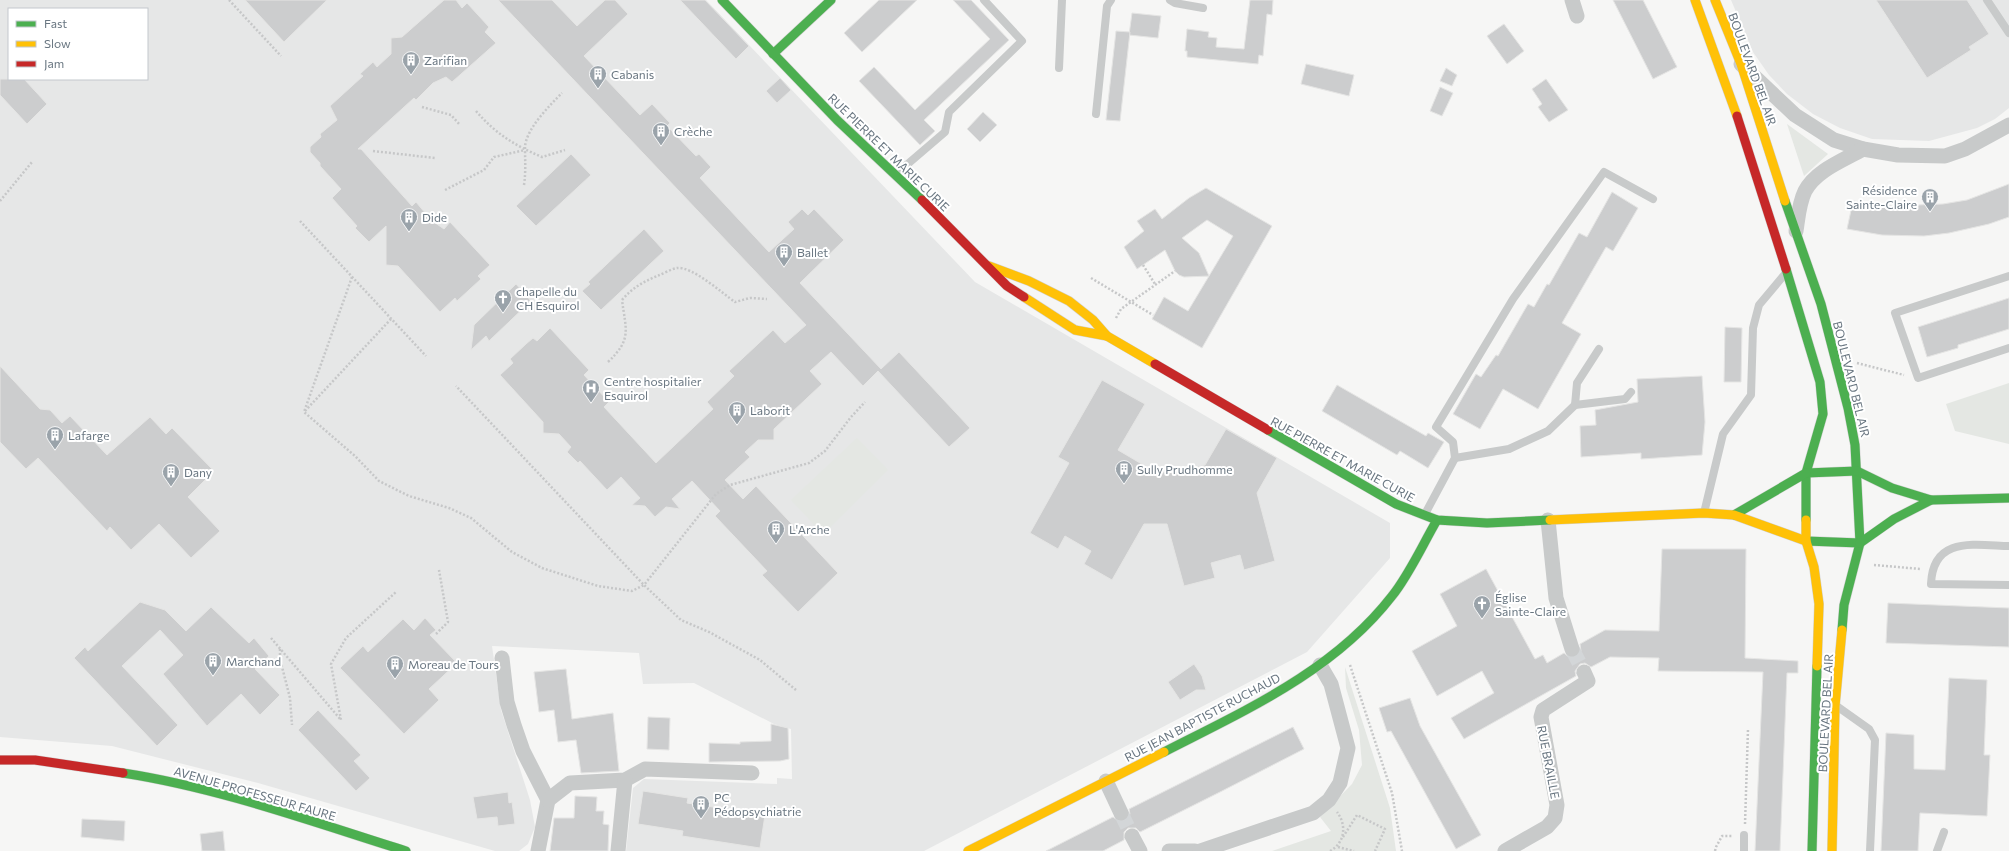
<svg xmlns="http://www.w3.org/2000/svg" width="2009" height="851" font-family="Commissioner,sans-serif">
  <style>
    .built { fill: #e6e7e7; fill-rule: evenodd }
    .green { fill: #e4e7e3 }
    .building { fill: #cccdce; stroke: #e5e5e4 }
    .lines { fill: none; stroke-linecap: round; stroke-linejoin: round }
    .street-tunnel { stroke: #d3d6d8; stroke-width: 15; stroke-dasharray: 15 8; stroke-linecap: butt }
    .fast-casing { stroke: #d2d2d2; stroke-width: 10 }
    .slow-casing { stroke: #d2d2d2; stroke-width: 10 }
    .jam-casing { stroke: #d2d2d2; stroke-width: 10 }
    .path { stroke: #c6c7c8; stroke-width: 2.5; stroke-dasharray: 2 2; stroke-linecap: butt }
    .lane { stroke: #c8caca; stroke-width: 8 }
    .street { stroke: #c8caca; stroke-width: 15 }
    .fast { stroke: #4caf50; stroke-width: 9 }
    .slow { stroke: #ffc107; stroke-width: 9 }
    .jam { stroke: #c62828; stroke-width: 9 }
    .labels { text-anchor: middle; dominant-baseline: central; stroke-width: 4; stroke-linejoin: round; paint-order: stroke }
    .poi-label { font-size: 12px; fill: #697681; stroke: #fff; text-anchor: start }
    .street-label { font-size: 12px; fill: #697681; stroke: #fff }
  </style>
  <rect width="100%" height="100%" fill="#f6f6f5"/>
  <!-- built -->
  <g class="built">
    <path d="M 0,0 L 706,0 L 975,282 L 1390,523 L 1390,558 L 1307,652 L 924,851 L 626,851 L 633,788 L 644,779 L 777,784 L 777,778 L 792,779 L 791,729 L 774,724 L 694,683 L 643,684 L 639,653 L 492,646 L 501,710 L 530,800 L 535,827 L 528,844 L 519,851 L 495,851 L 258,783 L 112,746 L 0,737 ZM 9,9 L 147,9 L 147,79 L 9,79 Z"/>
    <polygon points="1731,0 2009,0 2009,108 1995,119 1977,128 1929,141 1872,139 1840,128 1813,114 1787,94 1769,75 1753,52"/>
  </g>
  <!-- green -->
  <g class="green">
    <polygon points="1787,124 1828,154 1804,176"/>
    <polygon points="2009,383 2009,444 1955,431 1946,404"/>
    <polygon points="857,438 888,470 823,534 791,500"/>
    <polygon points="1345,667 1390,808 1396,851 1272,851 1331,831 1320,817 1352,784 1362,765 1359,730 1346,688"/>
  </g>
  <!-- building -->
  <g class="building">
    <polygon points="245,0 327,0 284,42"/>
    <polygon points="444,0 456,0 462,8 467,3 489,27 485,32 496,43 452,82 446,77 433,83 416,100 414,98 358,149 361,149 412,206 416,202 431,220 444,229 450,222 490,265 478,276 481,279 457,301 455,298 440,312 398,266 386,265 386,226 369,242 355,228 357,226 332,198 341,189 320,166 320,163 310,152 310,147 321,137 320,134 337,120 330,106 363,76 360,74 373,62 377,67 391,54 391,38 402,37"/>
    <polygon points="498,0 552,0 577,26 605,0 615,0 628,14 584,56 640,115 652,104 670,123 667,126 696,156 699,154 711,167 700,178 769,252 794,229 788,222 802,209 808,215 814,209 844,240 800,283 881,369 899,352 970,428 949,447 878,371 863,386 831,352 810,371 822,384 774,429 774,440 758,440 745,452 750,457 725,480 743,499 756,486 838,573 798,612 762,575 767,571 715,516 720,511 692,481 672,499 680,509 666,507 655,517 645,506 632,505 640,498 621,477 607,490 580,461 578,463 567,452 571,447 559,434 543,433 543,422 500,375 513,363 510,359 526,344 533,338 537,341 550,328 589,370 584,375 609,402 604,407 656,463 713,409 707,402 734,376 729,371 773,330 785,343 806,325"/>
    <polygon points="680,0 705,0 749,46 736,59"/>
    <polygon points="879,0 917,0 862,52 844,33"/>
    <polygon points="953,0 971,0 1009,40 924,120 935,131 920,145 859,81 874,67 915,110 990,39"/>
    <polygon points="1250,0 1273,0 1272,15 1267,14 1263,56 1259,55 1258,64 1187,57 1187,51 1185,51 1187,29 1209,32 1208,37 1217,38 1216,47 1244,49"/>
    <polygon points="1613,0 1643,0 1677,67 1653,79"/>
    <polygon points="1876,0 1967,0 1989,34 1969,47 1971,50 1927,78"/>
    <polygon points="1132,13 1161,16 1158,38 1129,35"/>
    <polygon points="1504,24 1524,51 1507,64 1487,36"/>
    <polygon points="1116,31 1130,32 1120,121 1106,120"/>
    <polygon points="1306,64 1354,75 1349,96 1301,84"/>
    <polygon points="1446,68 1457,75 1452,86 1440,81"/>
    <polygon points="780,78 791,90 777,103 766,91"/>
    <polygon points="0,79 24,79 47,104 27,124 0,95"/>
    <polygon points="1546,79 1568,110 1549,122 1538,107 1542,104 1532,89"/>
    <polygon points="1440,87 1453,93 1442,116 1430,111"/>
    <polygon points="983,112 997,125 980,142 967,129"/>
    <polygon points="571,154 591,175 536,226 516,206"/>
    <polygon points="2009,184 2009,217 1989,224 1949,233 1924,236 1882,235 1847,229 1853,201 1892,206 1943,204 1967,200"/>
    <polygon points="1206,188 1272,226 1202,348 1152,319 1164,297 1188,311 1233,236 1207,220 1182,238 1199,253 1209,276 1184,277 1179,275 1175,271 1165,250 1137,269 1124,247 1144,231 1137,221 1155,209 1162,219 1189,198"/>
    <polygon points="1612,192 1638,208 1613,251 1606,247 1562,323 1581,334 1538,409 1503,389 1480,429 1453,414 1476,374 1481,377 1496,355 1498,356 1528,304 1534,307 1547,284 1549,285 1579,233 1587,237"/>
    <polygon points="644,229 664,251 601,310 582,291 590,284 588,282"/>
    <polygon points="516,284 531,301 489,341 486,336 471,350 474,325"/>
    <polygon points="2009,298 2009,329 1958,345 1958,348 1927,357 1918,327"/>
    <polygon points="1725,327 1742,328 1741,382 1724,382"/>
    <polygon points="0,366 40,409 50,410 62,423 70,416 107,455 150,417 166,434 172,428 214,471 188,497 220,531 191,558 159,524 131,550 110,527 107,531 38,458 26,469 0,442"/>
    <polygon points="1702,376 1705,422 1702,455 1641,459 1641,453 1581,457 1580,426 1596,425 1595,410 1638,402 1637,379"/>
    <polygon points="1102,380 1145,404 1118,450 1152,470 1169,473 1205,465 1226,429 1277,458 1257,493 1275,561 1244,570 1240,555 1211,563 1215,578 1184,586 1167,524 1144,524 1112,580 1084,564 1091,551 1065,536 1058,549 1030,533 1069,463 1058,457"/>
    <polygon points="1337,385 1426,436 1428,433 1444,442 1428,468 1400,451 1397,455 1322,411"/>
    <polygon points="1662,549 1746,549 1745,658 1798,661 1798,673 1787,673 1780,851 1755,851 1763,672 1658,671 1659,658 1610,657 1591,667 1585,663 1580,664 1575,671 1576,676 1464,739 1451,718 1494,693 1482,671 1437,696 1412,651 1457,626 1440,594 1486,569 1535,659 1543,655 1547,663 1564,653 1570,658 1575,657 1581,651 1580,644 1605,630 1659,631"/>
    <polygon points="140,602 165,610 186,631 211,607 249,643 254,638 269,656 255,669 280,695 260,715 241,694 207,726 163,674 183,655 160,630 122,666 178,725 157,746 74,658 85,647 88,651"/>
    <polygon points="1888,603 2009,608 2009,647 1886,643"/>
    <polygon points="425,618 436,630 430,635 457,663 429,689 439,700 404,734 340,668 363,646 368,652 403,619 414,630"/>
    <polygon points="1194,664 1202,676 1206,690 1196,690 1180,700 1168,682"/>
    <polygon points="566,669 572,719 613,713 619,771 581,773 576,740 558,742 554,710 539,712 534,672"/>
    <polygon points="1949,678 1987,680 1984,755 1990,755 1987,816 1920,813 1918,851 1881,851 1886,733 1914,735 1914,769 1945,770"/>
    <polygon points="1410,698 1420,726 1481,835 1456,849 1391,731 1387,732 1379,708"/>
    <polygon points="318,710 361,755 354,761 370,778 356,791 298,730"/>
    <polygon points="648,717 670,718 669,750 647,749"/>
    <polygon points="771,724 788,728 789,759 780,761 709,762 709,743 740,744 740,742 771,741"/>
    <polygon points="1293,727 1304,749 1222,791 1140,832 1136,828 1128,828 1124,832 1124,840 1103,851 1046,851 1113,817 1120,822 1125,821 1130,814 1129,809"/>
    <polygon points="643,791 688,798 687,803 765,815 760,848 682,836 683,831 638,824"/>
    <polygon points="508,792 509,803 512,802 515,824 498,826 497,817 477,819 473,797"/>
    <polygon points="575,796 597,797 596,811 604,811 603,824 609,825 608,851 550,851 554,818 574,818"/>
    <polygon points="82,819 125,821 124,841 81,837"/>
    <polygon points="223,831 225,851 202,851 200,834"/>
  </g>
  <g class="lines">
    <!-- street-tunnel -->
    <g class="street-tunnel">
      <polyline points="1572,649 1584,672"/>
      <polyline points="1121,813 1132,836"/>
    </g>
    <!-- fast casing -->
    <g class="fast-casing">
      <g id="fast">
        <polyline points="722,0 837,120 922,200"/>
        <polyline points="773,54 831,0"/>
        <polyline points="1785,201 1821,304 1848,408 1855,445 1860,543 1844,605 1842,630"/>
        <polyline points="1786,269 1820,382 1823,414 1806,473 1806,520"/>
        <polyline points="1268,430 1396,504 1437,520 1487,523 1550,520"/>
        <polyline points="1857,471 1892,488 1931,500 2009,498"/>
        <polyline points="1806,473 1857,471"/>
        <polyline points="1734,515 1806,473"/>
        <polyline points="1806,541 1860,543"/>
        <polyline points="1860,543 1894,519 1931,500"/>
        <path d="M 1164,752 C 1246,710 1334,671 1392,596 C 1409,575 1423,544 1437,520"/>
        <path d="M 123,773 C 220,788 313,822 406,851"/>
        <polyline points="1812,851 1817,666"/>
      </g>
    </g>
    <!-- slow casing -->
    <g class="slow-casing">
      <g id="slow">
        <polyline points="1695,0 1737,116"/>
        <polyline points="1715,0 1741,64 1785,201"/>
        <polyline points="989,266 1029,281 1069,301 1093,320 1107,336 1155,364"/>
        <polyline points="1024,297 1075,330 1107,336"/>
        <polyline points="1550,520 1704,513 1734,515 1806,541"/>
        <polyline points="1806,520 1806,541 1814,567 1819,604 1817,666"/>
        <polyline points="968,851 1164,752"/>
        <polyline points="1832,851 1835,706 1842,630"/>
      </g>
    </g>
    <!-- jam casing -->
    <g class="jam-casing">
      <g id="jam">
        <polyline points="1737,116 1786,269"/>
        <polyline points="922,200 1007,286 1024,297"/>
        <polyline points="1155,364 1268,430"/>
        <polyline points="0,760 35,760 123,773"/>
      </g>
    </g>
    <!-- path -->
    <g class="path">
      <polyline points="229,0 281,56"/>
      <polyline points="422,107 451,115 460,125"/>
      <path d="M 476,111 C 496,134 514,145 542,157 L 565,150"/>
      <polyline points="373,151 435,158"/>
      <path d="M 524,185 C 526,172 525,160 525,147 C 526,129 550,105 562,93"/>
      <polyline points="445,190 484,170 494,157 525,150"/>
      <polyline points="0,201 32,162"/>
      <polyline points="300,221 426,356"/>
      <polyline points="1143,265 1155,284"/>
      <polyline points="352,277 304,412 355,456 379,481 409,496 449,508 471,518 512,552 542,568 598,586 632,591 644,585 456,386"/>
      <polyline points="1091,278 1153,315"/>
      <polyline points="1116,318 1121,309 1175,271"/>
      <path d="M 608,362 C 632,339 626,331 622,300 C 632,288 643,282 657,276 C 663,274 671,269 677,268 C 692,266 722,293 735,302 L 750,298 L 767,299"/>
      <polyline points="1857,363 1904,375"/>
      <polyline points="305,411 391,319"/>
      <polyline points="1874,565 1921,569"/>
      <polyline points="436,634 448,622 439,570"/>
      <polyline points="271,638 341,720 331,664 346,638 396,592"/>
      <polyline points="280,649 280,659 290,698 292,725"/>
      <polyline points="1350,665 1392,793 1402,851"/>
      <polyline points="796,690 760,660 709,632 681,620 644,585 716,494 730,485 809,463 825,451 851,417 865,402"/>
      <polyline points="1745,824 1748,729"/>
      <polyline points="1343,837 1357,815 1385,829 1375,851"/>
      <polyline points="1338,847 1354,851"/>
      <path d="M 1330,851 C 1345,843 1347,825 1337,812"/>
      <polyline points="1715,851 1716,847 1722,836 1732,836"/>
    </g>
    <!-- lane -->
    <g class="lane">
      <polyline points="1170,0 1175,3 1203,8"/>
      <polyline points="1987,0 2009,33"/>
      <polyline points="1059,68 1062,0"/>
      <polyline points="1096,114 1107,6 1111,0"/>
      <polyline points="896,174 945,132 949,112 1022,41 984,0"/>
      <polyline points="2009,276 1895,313 1918,378 2009,348"/>
      <polyline points="1575,405 1625,399 1631,392"/>
      <polyline points="1455,458 1509,449 1548,431 1575,405 1577,383 1599,349"/>
      <polyline points="1704,513 1723,434 1751,395 1753,328 1759,305 1785,274"/>
      <polyline points="1425,514 1455,458 1453,442 1436,427 1513,299 1604,172 1653,199"/>
      <path d="M 2009,546 C 1974,545 1933,536 1931,584 L 2009,585"/>
      <polyline points="1838,707 1869,729 1875,740 1870,851"/>
      <polyline points="1744,851 1744,835"/>
      <polyline points="1937,851 1944,832"/>
    </g>
    <!-- street -->
    <g class="street">
      <polyline points="1572,0 1577,16"/>
      <polyline points="1741,64 1795,115 1834,140 1863,149 1898,155 1945,156 1965,149 2009,125"/>
      <path d="M 1796,231 C 1798,218 1799,203 1805,191 C 1816,170 1844,160 1863,149"/>
      <polyline points="1548,520 1556,598 1572,649"/>
      <polyline points="502,658 507,702 514,725 523,751 548,800 538,851"/>
      <polyline points="1106,781 1121,813"/>
      <polyline points="548,800 570,783 625,780 645,769 752,773"/>
      <polyline points="1132,836 1140,851"/>
      <polyline points="618,851 625,780"/>
      <polyline points="1169,851 1195,851"/>
      <polyline points="1200,851 1313,813 1329,800 1340,783 1348,748 1331,684 1320,665"/>
      <polyline points="1505,851 1547,827 1555,818 1557,805 1541,717 1543,710 1588,681 1584,672"/>
    </g>
    <!-- fast -->
    <use href="#fast" class="fast"/>
    <!-- slow -->
    <use href="#slow" class="slow"/>
    <!-- jam -->
    <use href="#jam" class="jam"/>
  </g>
  <!-- icons -->
  <defs>
    <g id="building-pin" transform="scale(0.9)"><path d="M0 17L-7.5 6A9.5 9.5 0 1 1 7.5 6Z" fill="#9aa3aa" stroke="#fff"/><path d="M-4-6H4V6H1V3H-1V6H-4ZM-2.5-4.3h1.7v1.8h-1.7ZM.8-4.3h1.7v1.8H.8ZM-2.5-1h1.7V.8h-1.7ZM.8-1h1.7V.8H.8Z" fill="#fff"/></g>
    <g id="church-pin" transform="scale(0.9)"><path d="M0 17L-7.5 6A9.5 9.5 0 1 1 7.5 6Z" fill="#9aa3aa" stroke="#fff"/><path d="M-1.2-6h2.4v3.5h3.3v2.4h-3.3V6h-2.4V-.1h-3.3v-2.4h3.3Z" fill="#fff"/></g>
    <g id="hospital-pin" transform="scale(0.9)"><path d="M0 17L-7.5 6A9.5 9.5 0 1 1 7.5 6Z" fill="#9aa3aa" stroke="#fff"/><path d="M-5-5h3v3.5h4V-5h3V5h-3V1.5h-4V5h-3Z" fill="#fff"/></g>
  </defs>
  <g fill-rule="evenodd">
    <use href="#building-pin" x="411" y="60"/>
    <use href="#building-pin" x="598" y="74"/>
    <use href="#building-pin" x="661" y="131"/>
    <use href="#building-pin" x="1930" y="197"/>
    <use href="#building-pin" x="409" y="217"/>
    <use href="#building-pin" x="784" y="252"/>
    <use href="#church-pin" x="503" y="298"/>
    <use href="#hospital-pin" x="591" y="388"/>
    <use href="#building-pin" x="737" y="410"/>
    <use href="#building-pin" x="55" y="435"/>
    <use href="#building-pin" x="1124" y="469"/>
    <use href="#building-pin" x="171" y="472"/>
    <use href="#building-pin" x="776" y="529"/>
    <use href="#church-pin" x="1482" y="604"/>
    <use href="#building-pin" x="213" y="661"/>
    <use href="#building-pin" x="395" y="664"/>
    <use href="#building-pin" x="701" y="804"/>
  </g>
  <g class="labels">
    <!-- poi labels -->
    <g class="poi-label">
      <text x="424" y="60">Zarifian</text>
      <text x="611" y="74">Cabanis</text>
      <text x="674" y="131">Crèche</text>
      <text x="1917" y="190" text-anchor="end">Résidence<tspan x="1917" dy="14">Sainte-Claire</tspan></text>
      <text x="422" y="217">Dide</text>
      <text x="797" y="252">Ballet</text>
      <text x="516" y="291">chapelle du<tspan x="516" dy="14">CH Esquirol</tspan></text>
      <text x="604" y="381">Centre hospitalier<tspan x="604" dy="14">Esquirol</tspan></text>
      <text x="750" y="410">Laborit</text>
      <text x="68" y="435">Lafarge</text>
      <text x="1137" y="469">Sully Prudhomme</text>
      <text x="184" y="472">Dany</text>
      <text x="789" y="529">L'Arche</text>
      <text x="1495" y="597">Église<tspan x="1495" dy="14">Sainte-Claire</tspan></text>
      <text x="226" y="661">Marchand</text>
      <text x="408" y="664">Moreau de Tours</text>
      <text x="714" y="797">PC<tspan x="714" dy="14">Pédopsychiatrie</tspan></text>
    </g>
    <!-- street labels -->
    <g class="street-label">
      <text transform="translate(1753 69) rotate(70)">BOULEVARD BEL AIR</text>
      <text transform="translate(889 152) rotate(44)">RUE PIERRE ET MARIE CURIE</text>
      <text transform="translate(1852 379) rotate(76)">BOULEVARD BEL AIR</text>
      <text transform="translate(1343 459) rotate(29)">RUE PIERRE ET MARIE CURIE</text>
      <text transform="translate(1825 713) rotate(-87)">BOULEVARD BEL AIR</text>
      <text transform="translate(1202 717) rotate(-28)">RUE JEAN BAPTISTE RUCHAUD</text>
      <text transform="translate(1549 762) rotate(79)">RUE BRAILLE</text>
      <text transform="translate(255 793) rotate(16)">AVENUE PROFESSEUR FAURE</text>
    </g>
  </g>
  <!-- legend -->
  <rect x="8" y="8" width="140" height="72" fill="#ffffff" stroke="#c3c8cd"/>
  <rect x="16" y="21" width="20" height="6" fill="#4caf50" stroke="#c3c8cd"/>
  <text x="44" y="28" font-size="12" fill="#697681">Fast</text>
  <rect x="16" y="41" width="20" height="6" fill="#ffc107" stroke="#c3c8cd"/>
  <text x="44" y="48" font-size="12" fill="#697681">Slow</text>
  <rect x="16" y="61" width="20" height="6" fill="#c62828" stroke="#c3c8cd"/>
  <text x="44" y="68" font-size="12" fill="#697681">Jam</text>
</svg>
